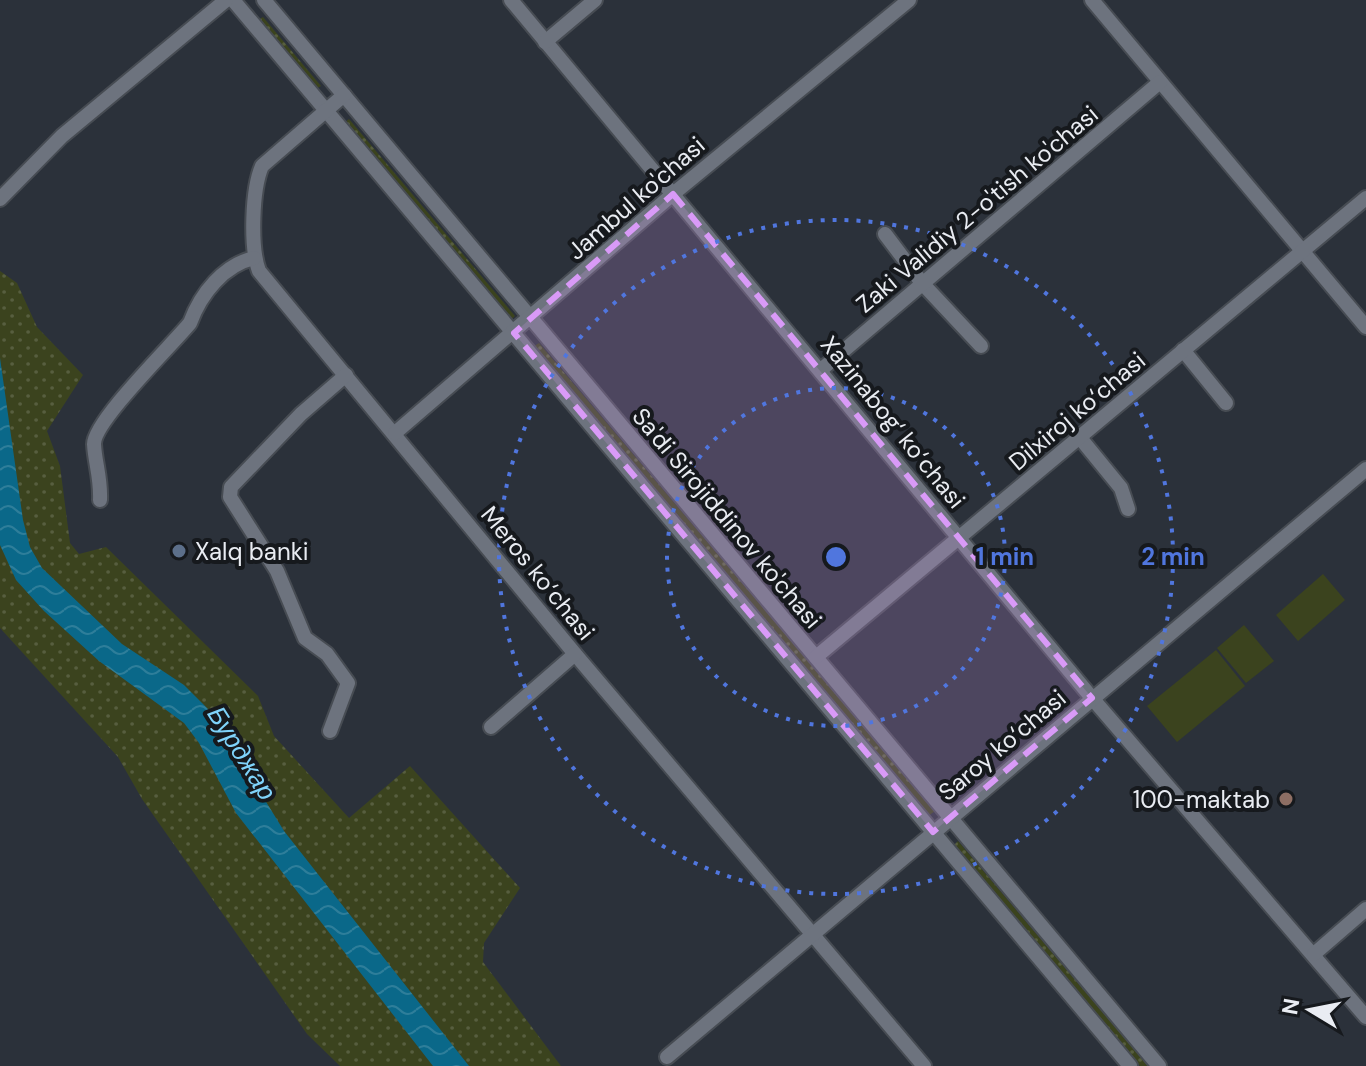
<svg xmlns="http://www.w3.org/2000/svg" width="1366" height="1066" font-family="'DM Sans',sans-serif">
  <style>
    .grass { fill: url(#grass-dots) }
    .garden { fill: #3b431e }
    .water { fill: url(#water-waves) }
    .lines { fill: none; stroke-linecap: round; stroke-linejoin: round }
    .minor-casing { stroke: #474c53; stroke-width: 18 }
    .minor { stroke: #6d737e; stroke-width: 14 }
    .marked { fill: #d99af7; fill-opacity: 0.2; stroke: #d99af7; stroke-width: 6; stroke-dasharray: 16 10; stroke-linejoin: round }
    .ring { fill: none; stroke: #5076de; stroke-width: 4; stroke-dasharray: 4 8 }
    .service-dot { fill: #5c6f8a; stroke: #16191d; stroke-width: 3 }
    .education-dot { fill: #8d6e63; stroke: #16191d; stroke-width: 3 }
    .labels { text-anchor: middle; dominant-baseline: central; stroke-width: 8; stroke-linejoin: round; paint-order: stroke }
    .street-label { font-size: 24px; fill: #e9ecf2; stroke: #16191d }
    .poi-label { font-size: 24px; fill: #e9ecf2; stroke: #16191d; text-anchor: start }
    .water-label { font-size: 26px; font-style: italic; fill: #7fd3fa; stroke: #16191d }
    .centre { fill: #5076de; stroke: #16191d; stroke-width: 4 }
    .ring-label { font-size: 24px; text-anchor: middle; font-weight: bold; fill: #5076de; stroke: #16191d; stroke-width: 8; stroke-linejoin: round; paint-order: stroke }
  </style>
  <defs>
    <pattern id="grass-dots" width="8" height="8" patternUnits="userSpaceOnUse" patternTransform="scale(2)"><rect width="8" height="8" fill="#3b431e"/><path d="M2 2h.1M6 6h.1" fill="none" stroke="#575e3f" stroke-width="1.8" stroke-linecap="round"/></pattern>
    <pattern id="water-waves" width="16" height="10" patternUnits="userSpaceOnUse" patternTransform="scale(2)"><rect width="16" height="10" fill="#0a6889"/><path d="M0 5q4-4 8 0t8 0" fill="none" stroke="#2e7e9a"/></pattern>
  </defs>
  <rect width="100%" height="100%" fill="#2b313a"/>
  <!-- grass -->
  <g class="grass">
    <polygon points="263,17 321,86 316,89 258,20"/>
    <polygon points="349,119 515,316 510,321 344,123"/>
    <polygon points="0,271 17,283 37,327 83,375 47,431 60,466 70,543 79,554 106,547 258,696 274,736 349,818 410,766 520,888 484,943 483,962 561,1066 340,1066 307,1034 142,799 118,757 0,628"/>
    <polygon points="539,343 935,811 928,816 533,347"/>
    <polygon points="958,841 1148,1066 1140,1066 954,845"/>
  </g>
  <!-- garden -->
  <g class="garden">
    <polygon points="1323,574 1345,600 1298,641 1276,615"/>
    <polygon points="1244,625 1274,661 1246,683 1217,648"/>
    <polygon points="1216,650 1245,686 1177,742 1147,706"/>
  </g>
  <!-- water -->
  <polygon class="water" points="0,358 23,520 30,547 42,568 122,644 184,685 210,711 284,831 469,1066 433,1066 236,813 199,743 184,723 99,661 44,611 16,580 0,545"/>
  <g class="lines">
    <!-- minor casing -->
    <g class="minor-casing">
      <g id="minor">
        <polyline points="233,0 1130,1066"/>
        <polyline points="264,0 1159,1066"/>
        <polyline points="511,0 1092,698 1366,1017"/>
        <polyline points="1092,0 1366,327"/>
        <polyline points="545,42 595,0"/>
        <path d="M 344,95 L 262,166 C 252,189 250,247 259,271 L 575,654 L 924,1066"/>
        <polyline points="0,199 62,136 226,0"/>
        <polyline points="885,234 922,283 981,346"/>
        <polyline points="1183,350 1226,403"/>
        <polyline points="822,369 1160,82"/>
        <polyline points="395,433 673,194 909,0"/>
        <polyline points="1081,439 1121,488 1128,509"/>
        <path d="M 100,500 C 101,478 95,463 94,444 C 94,421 172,345 190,323 C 201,293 224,265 254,258"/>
        <polyline points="816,657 1366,198"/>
        <polyline points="491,727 575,654"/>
        <polyline points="330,731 348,683 327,654 305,638 277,571 230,497 231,487 301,414 346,375"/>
        <polyline points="1314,954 1366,909"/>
        <polyline points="667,1057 1366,469"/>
      </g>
    </g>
    <!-- minor -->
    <use href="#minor" class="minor"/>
  </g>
  <!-- marked area -->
  <path class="marked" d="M 673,194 L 1092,698 L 933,832 L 514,333 Z"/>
  <!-- distance rings -->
  <g class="ring">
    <circle cx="836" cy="557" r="169"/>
    <circle cx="836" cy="557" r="337"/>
  </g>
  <!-- markers -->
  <circle class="service-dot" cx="179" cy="551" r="8"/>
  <circle class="education-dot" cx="1286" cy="799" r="8"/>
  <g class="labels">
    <!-- street labels -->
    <g class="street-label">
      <text transform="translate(636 198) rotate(-41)">Jambul ko'chasi</text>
      <text transform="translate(977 209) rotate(-40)">Zaki Validiy 2-o'tish ko'chasi</text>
      <text transform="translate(1077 411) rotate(-40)">Dilxiroj ko‘chasi</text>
      <text transform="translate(893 422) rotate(51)">Xazinabog‘ ko‘chasi</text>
      <text transform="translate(727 518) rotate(50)">Sa'di Sirojiddinov ko'chasi</text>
      <text transform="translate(538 573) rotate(51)">Meros ko‘chasi</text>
      <text transform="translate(1002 745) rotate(-40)">Saroy ko‘chasi</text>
    </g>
    <!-- poi labels -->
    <g class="poi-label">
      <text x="195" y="551">Xalq banki</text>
      <text x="1270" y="799" text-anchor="end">100-maktab</text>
    </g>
    <!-- water labels -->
    <g class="water-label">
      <text transform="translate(242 753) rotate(58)">Бурджар</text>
    </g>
  </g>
  <circle cx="836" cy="557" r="12" class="centre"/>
  <g class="ring-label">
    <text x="1005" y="565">1 min</text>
    <text x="1173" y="565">2 min</text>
  </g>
  <!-- north arrow -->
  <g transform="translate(1310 1010) rotate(280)" stroke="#16191d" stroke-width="6" paint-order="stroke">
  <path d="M0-6L14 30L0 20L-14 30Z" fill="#e9ecf2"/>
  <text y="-12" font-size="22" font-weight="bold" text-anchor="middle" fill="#e9ecf2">N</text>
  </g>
</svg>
